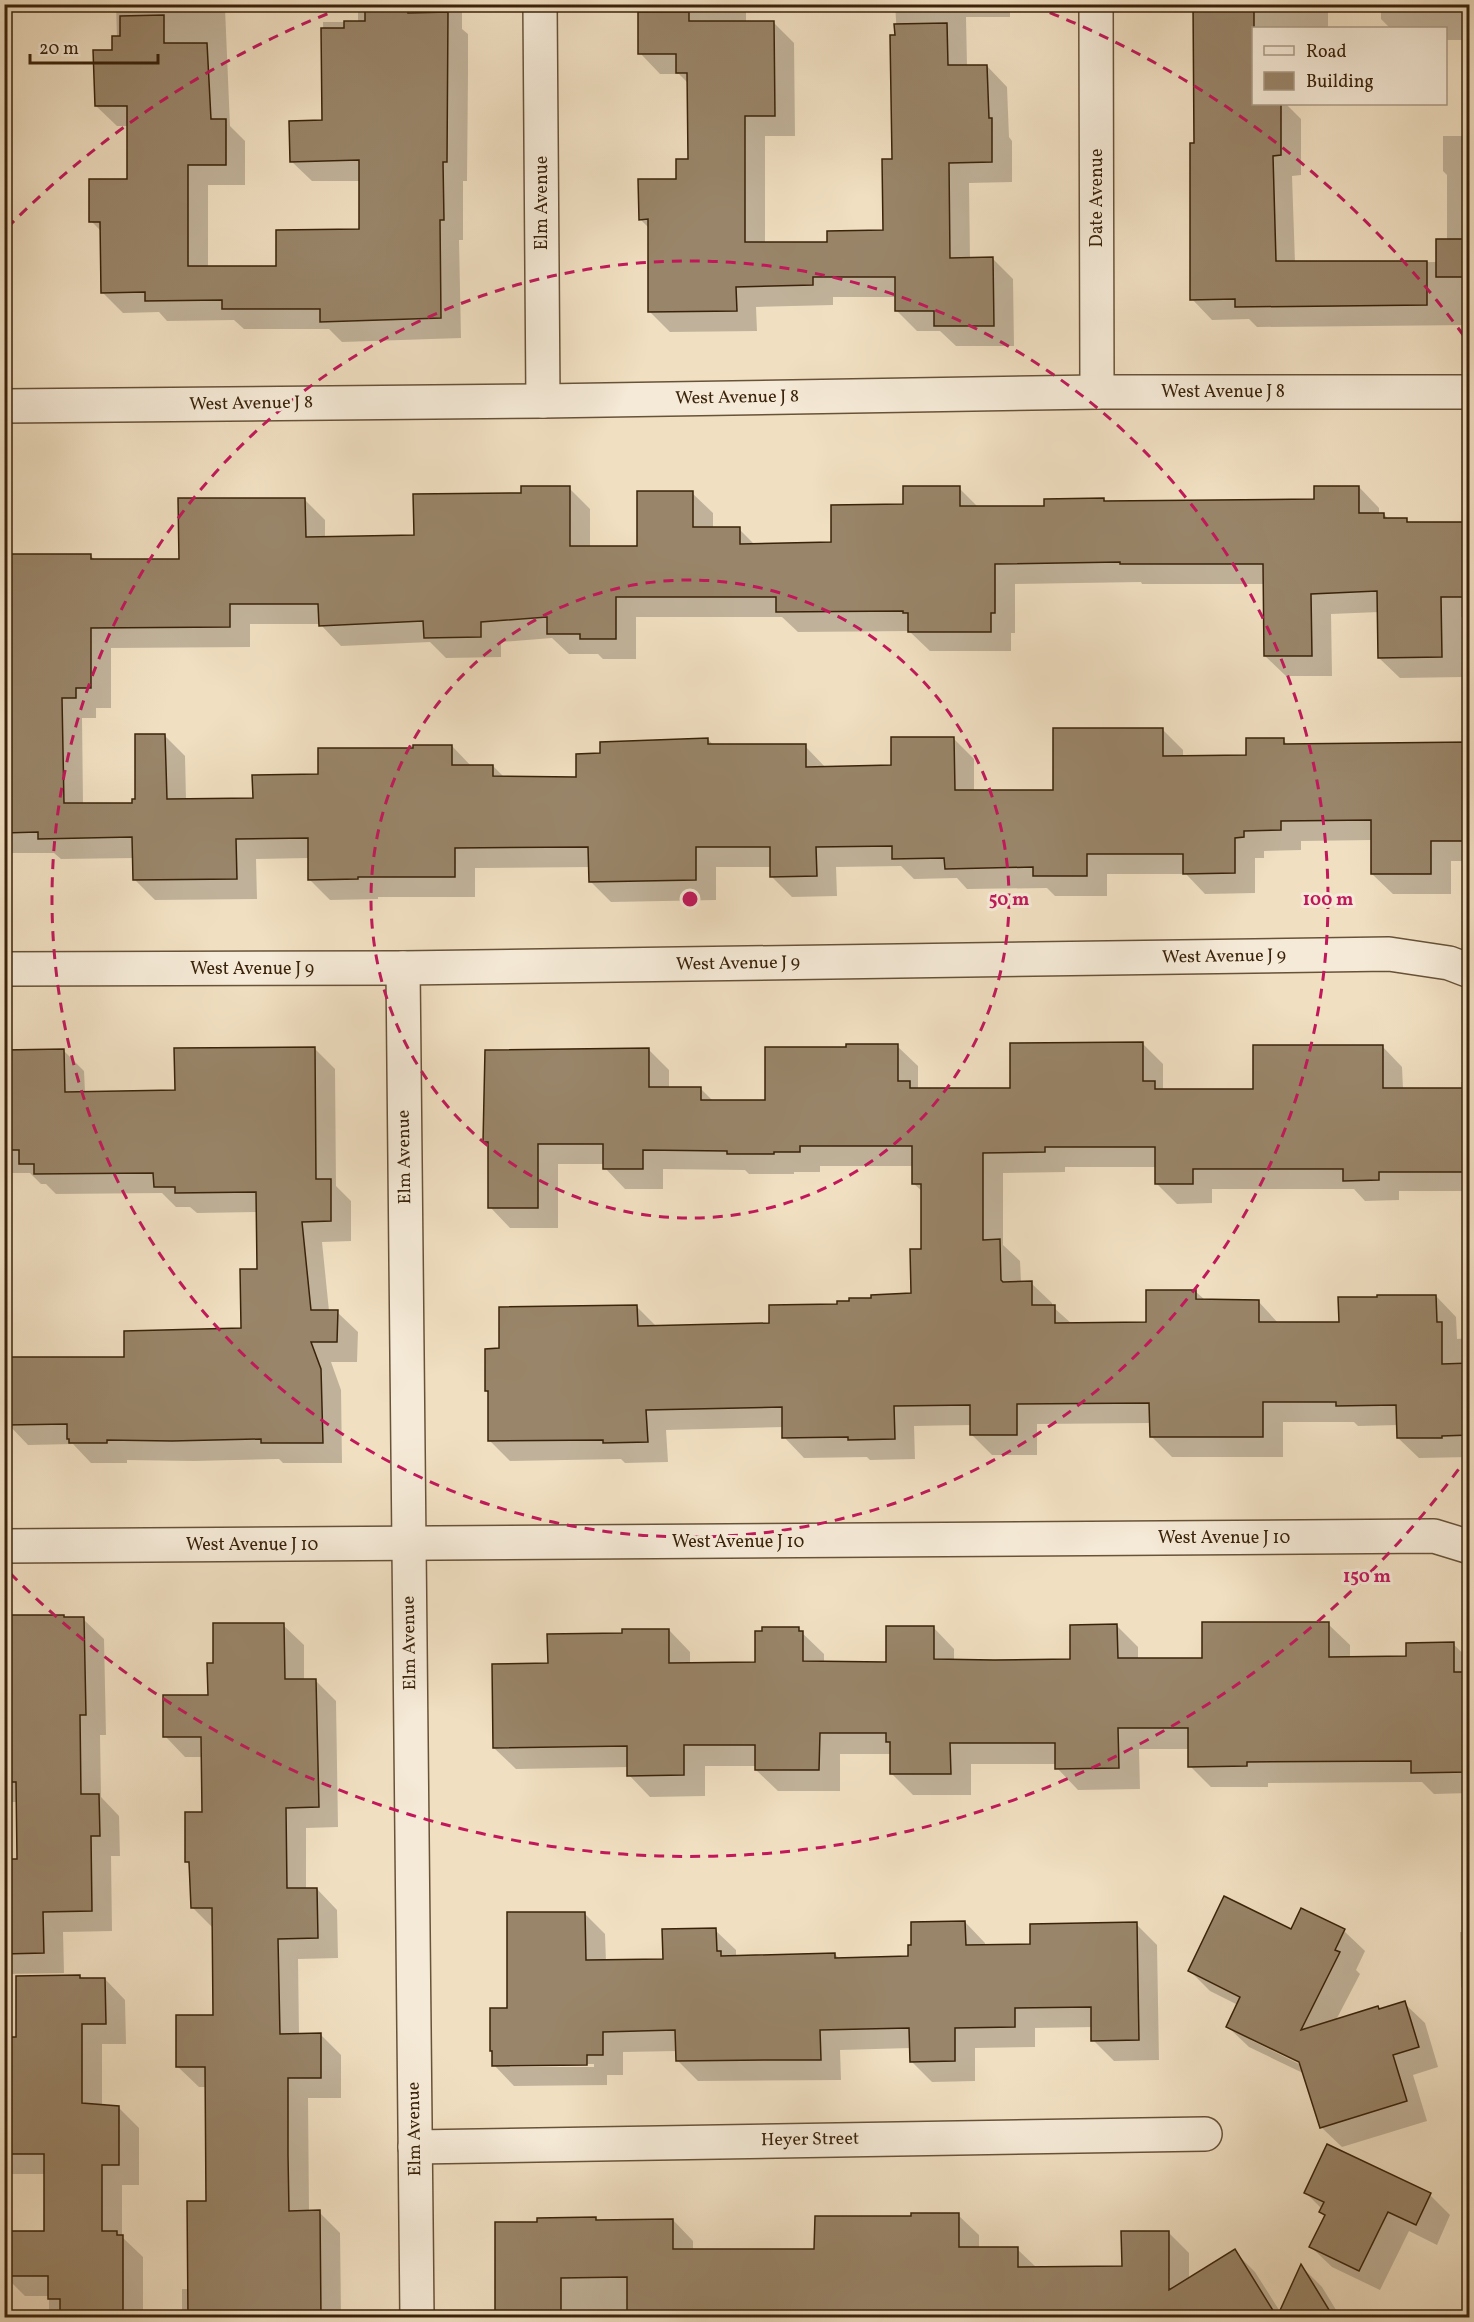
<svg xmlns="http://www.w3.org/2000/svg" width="1474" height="2322" font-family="Vollkorn,serif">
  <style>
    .shadow { fill: #0003; fill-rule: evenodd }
    .building { fill: #998569; stroke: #3a230a; stroke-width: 1.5 }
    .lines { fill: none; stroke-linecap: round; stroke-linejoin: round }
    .street-casing { stroke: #685238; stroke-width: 36 }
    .street { stroke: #f5ead7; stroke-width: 33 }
    .ring { fill: none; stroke: #c2185b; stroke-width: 3; stroke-dasharray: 10 8 }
    .labels { text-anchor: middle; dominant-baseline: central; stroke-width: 6; stroke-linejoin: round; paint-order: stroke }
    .street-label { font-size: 18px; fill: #3a230a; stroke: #f5ead7 }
    .centre { fill: #c2185b; stroke: #f5ead7; stroke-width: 3 }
    .ring-label { font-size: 18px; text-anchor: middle; font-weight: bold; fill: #c2185b; stroke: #f5ead7; stroke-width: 6; stroke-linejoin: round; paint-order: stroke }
  </style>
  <rect width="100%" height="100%" fill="#f0dfc1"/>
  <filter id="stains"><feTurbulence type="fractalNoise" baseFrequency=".00333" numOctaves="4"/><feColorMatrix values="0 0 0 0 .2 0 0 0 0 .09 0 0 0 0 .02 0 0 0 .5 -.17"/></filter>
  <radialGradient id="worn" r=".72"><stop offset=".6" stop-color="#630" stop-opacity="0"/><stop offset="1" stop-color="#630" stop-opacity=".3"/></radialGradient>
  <!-- shadow -->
  <g class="shadow">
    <polygon points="116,4 245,4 245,9 225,8 230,126 245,141 245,185 208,185 208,267 278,267 361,230 361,181 312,181 291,161 324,121 323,22 358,22 358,4 462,4 462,29 468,34 468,75 467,181 463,181 463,240 459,240 461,338 342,342 329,329 244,329 234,320 167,321 159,312 123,313 103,293 102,232 91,221 129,180 129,126 117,126 96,106 117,38"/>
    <polygon points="639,4 746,4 746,22 773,22 794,43 795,136 765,136 765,243 828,243 884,231 894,161 897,36 895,4 1010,4 1010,17 966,17 967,66 987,66 1007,87 1009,137 1012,141 1012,182 969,183 970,259 993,259 1013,279 1014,346 956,346 940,331 917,331 896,310 896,297 833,297 833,305 756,307 757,331 670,332 650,312 649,228 640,219 678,180 690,160 689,84 679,74 660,74 640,53"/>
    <polygon points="1193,4 1328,4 1328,28 1254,28 1254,104 1286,104 1301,119 1301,175 1292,176 1295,263 1437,262 1447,240 1447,175 1443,171 1443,136 1470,136 1470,325 1257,327 1249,319 1212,320 1192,299 1196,145"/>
    <polygon points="1381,4 1470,4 1470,40 1446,40 1446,28 1390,28 1381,19"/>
    <polygon points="1359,487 1379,508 1379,514 1384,514 1389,520 1406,520 1409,523 1470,523 1470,617 1461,617 1462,677 1400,678 1379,658 1379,612 1331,614 1332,676 1286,676 1265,656 1264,584 1142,584 1141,582 1015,584 1015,633 1011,633 1011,651 930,651 909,631 798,632 782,617 636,617 636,659 603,659 598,654 569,654 552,638 501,642 501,657 446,658 430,642 341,646 320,624 250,624 250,647 111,648 111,708 96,708 96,718 82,718 83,804 134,804 164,735 185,756 186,800 254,799 319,776 414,749 452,746 472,767 493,766 504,777 578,778 601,755 708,739 714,746 805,746 826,768 893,766 953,738 974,759 974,792 1054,792 1162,729 1183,750 1183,758 1248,757 1283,740 1288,745 1470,744 1470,861 1451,861 1451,894 1393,894 1372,874 1372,840 1301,841 1301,850 1264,851 1264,858 1255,858 1255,893 1205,894 1186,874 1107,874 1107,896 1055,896 1047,888 967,889 957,878 914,879 901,866 836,867 837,896 792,897 771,876 771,867 716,867 716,900 611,902 590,881 590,867 475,868 475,897 378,897 378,899 330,900 309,879 309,858 256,859 257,899 155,900 134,879 134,858 61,859 54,853 4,853 4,711 8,711 8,627 4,627 4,555 90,555 95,560 180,560 304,499 325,520 325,538 415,537 522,494 569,488 590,509 590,547 638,547 692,493 713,513 713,529 739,529 755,545 832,544 904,505 959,488 979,508 1046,508 1104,499 1106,502 1316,501"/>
    <polygon points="1142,1043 1163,1064 1163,1091 1255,1091 1382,1046 1402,1067 1403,1089 1461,1089 1461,1082 1470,1082 1470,1197 1464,1191 1399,1191 1399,1200 1365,1201 1354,1189 1212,1189 1212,1203 1177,1204 1157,1184 1157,1167 1065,1167 1065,1172 1003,1173 1003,1245 1020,1261 1021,1283 1031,1283 1052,1303 1052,1306 1072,1324 1147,1323 1195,1291 1205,1300 1258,1301 1279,1324 1340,1324 1436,1296 1456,1317 1457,1339 1470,1338 1470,1457 1419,1458 1398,1438 1398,1425 1358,1426 1354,1422 1283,1422 1283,1457 1172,1457 1151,1436 1151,1423 1037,1424 1037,1455 992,1455 971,1434 971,1425 914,1426 915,1459 870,1460 867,1457 804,1458 784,1437 784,1427 666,1430 668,1462 625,1463 621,1459 510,1461 490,1441 490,1394 486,1390 501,1350 636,1306 657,1327 771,1324 839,1306 912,1294 923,1251 923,1192 913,1183 913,1166 820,1166 820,1172 794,1172 794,1174 749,1174 745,1170 663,1169 663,1189 625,1189 605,1168 605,1164 558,1164 558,1228 510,1228 490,1207 490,1147 485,1142 648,1049 669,1070 669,1088 700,1088 714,1102 767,1102 848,1048 897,1046 918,1066 918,1089 1012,1089"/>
    <polygon points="314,1048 335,1069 336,1186 351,1201 351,1241 322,1242 329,1311 337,1312 358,1332 357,1362 331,1362 341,1390 342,1463 283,1463 279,1459 194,1461 127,1460 127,1463 91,1463 73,1444 28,1445 8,1424 8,1416 4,1416 4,1358 126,1358 242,1330 259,1271 258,1212 197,1213 190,1207 176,1207 162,1193 56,1194 46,1184 41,1184 30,1173 4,1173 4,1052 64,1051 84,1071 85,1093 176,1092"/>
    <polygon points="64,1616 66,1619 83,1619 104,1639 106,1735 100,1735 101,1797 119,1816 120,1856 111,1856 112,1931 63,1932 64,1973 4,1974 4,1861 19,1860 18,1802 4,1802 4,1617"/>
    <polygon points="1328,1624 1350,1645 1350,1658 1408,1658 1453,1644 1470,1660 1470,1793 1434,1794 1422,1782 1268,1783 1268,1787 1211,1787 1190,1766 1190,1749 1139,1749 1140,1789 1078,1790 1057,1768 1057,1764 971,1764 971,1795 913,1795 891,1773 891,1754 840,1754 840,1791 778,1791 756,1770 756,1766 705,1766 705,1796 650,1797 629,1775 629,1767 516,1769 494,1748 549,1665 623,1634 669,1630 690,1652 690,1664 757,1663 798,1629 824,1654 824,1663 888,1664 933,1627 954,1649 954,1661 1072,1661 1117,1626 1138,1647 1138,1659 1204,1659"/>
    <polygon points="283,1625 304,1645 304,1680 315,1680 336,1701 338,1827 306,1828 306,1889 317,1889 337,1910 338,1958 298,1959 299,2035 320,2034 341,2055 341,2098 308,2098 309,2212 319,2212 340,2233 341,2318 182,2318 182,2289 189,2289 207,2202 206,2087 199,2087 178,2067 214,2017 214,1929 193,1908 191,1866 187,1862 203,1813 202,1757 185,1757 165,1736 210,1697 214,1664"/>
    <path d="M 1301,1910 L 1344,1931 L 1365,1951 L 1356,1970 L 1360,1974 L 1336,2020 L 1378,2008 L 1380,2010 L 1404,2003 L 1425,2023 L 1438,2067 L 1413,2075 L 1427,2121 L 1342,2147 L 1321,2127 L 1305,2074 L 1249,2047 L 1228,2027 L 1238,2005 L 1210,1991 L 1190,1971 L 1291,1931 ZM 1251,2037 L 1307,2064 L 1305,2067 L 1251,2040 Z"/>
    <path d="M 584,1913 L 605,1934 L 606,1962 L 664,1961 L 715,1930 L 736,1950 L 736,1957 L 835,1954 L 840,1960 L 910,1957 L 965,1922 L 985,1943 L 985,1946 L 1032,1946 L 1136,1924 L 1157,1945 L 1159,2060 L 1114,2061 L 1093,2040 L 1093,2027 L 1035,2028 L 1035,2047 L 975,2048 L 975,2081 L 932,2082 L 911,2061 L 911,2048 L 840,2050 L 841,2080 L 698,2081 L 677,2060 L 677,2051 L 623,2052 L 623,2075 L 607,2075 L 607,2085 L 514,2086 L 494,2065 L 494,2053 L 491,2051 L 509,2010 ZM 510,2064 L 594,2064 L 594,2067 L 510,2067 Z"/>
    <polygon points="1460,1932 1470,1932 1470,1996 1461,1987"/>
    <polygon points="79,1977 81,1979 105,1979 125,2000 126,2044 102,2044 102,2106 118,2107 139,2128 139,2185 122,2185 122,2237 143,2257 143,2318 52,2318 49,2315 49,2296 25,2296 4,2275 45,2232 45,2174 8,2174 4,2170 4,2039 18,2039"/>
    <polygon points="1305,2192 1430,2195 1450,2215 1437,2245 1409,2231 1380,2290 1332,2267 1311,2247 1326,2216 1321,2212 1322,2209"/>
    <polygon points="958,2215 979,2235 979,2249 1017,2249 1037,2268 1123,2267 1168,2232 1189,2253 1189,2280 1234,2251 1255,2272 1281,2313 1302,2267 1322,2287 1341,2318 912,2318"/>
    <polygon points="595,2218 598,2222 673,2220 693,2241 693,2251 879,2318 499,2318 497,2315 538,2223"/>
  </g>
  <!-- building -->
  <g class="building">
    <polygon points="365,4 408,4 408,13 448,12 447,162 443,162 444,220 440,220 441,318 320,322 320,309 222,309 222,300 145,301 145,292 101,293 100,222 89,222 89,179 127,179 127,106 95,106 93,50 112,50 112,36 120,36 120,16 164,15 164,43 207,43 211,119 226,119 226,165 188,165 188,266 276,266 276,230 359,229 359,160 290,162 289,121 322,120 321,28 344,28 344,21 365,21"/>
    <polygon points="1193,4 1254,4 1254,104 1281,104 1281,155 1273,156 1276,261 1427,261 1427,305 1235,307 1235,299 1190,300 1190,143 1194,143"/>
    <polygon points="638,12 689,12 689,21 774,21 775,116 745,116 745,242 827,242 827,231 883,230 882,159 892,159 890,35 895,35 894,24 947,23 948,65 987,65 989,118 992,118 992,162 949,163 950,258 993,257 994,326 934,326 934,311 895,311 895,277 813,277 813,285 736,287 737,311 648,312 648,219 639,220 638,179 676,179 676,159 688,159 687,73 676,73 676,54 638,54"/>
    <rect x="1436" y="239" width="34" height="38"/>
    <polygon points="521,486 570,486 570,546 637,546 637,491 693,491 693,527 740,527 740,544 831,542 831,505 903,504 903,486 960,486 960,506 1044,506 1044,499 1104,498 1104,501 1314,499 1314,486 1359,486 1359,513 1384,513 1384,518 1407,518 1407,522 1470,522 1470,597 1441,597 1442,657 1378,658 1377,591 1311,594 1312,656 1264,656 1263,564 1120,564 1120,562 995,564 995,613 991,613 991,632 908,632 908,613 903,613 903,611 776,612 776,597 616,597 616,639 580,639 580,634 547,634 547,617 481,622 481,637 424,638 423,621 319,626 318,604 230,604 230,627 91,628 91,688 76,688 76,698 62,698 64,803 132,803 132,799 135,799 135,734 165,734 167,799 253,798 252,775 318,774 318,748 413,748 413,745 452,745 452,765 493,765 493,776 576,777 576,754 600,753 600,742 708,738 708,744 806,744 806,767 891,765 891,737 954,737 955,790 1053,790 1053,728 1163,728 1163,756 1246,755 1246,738 1284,738 1284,744 1470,742 1470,841 1431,841 1431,874 1371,874 1371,820 1281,821 1281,830 1244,831 1244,837 1235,838 1235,873 1183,874 1183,854 1087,854 1087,876 1033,876 1033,867 945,869 944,858 892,859 892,846 816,847 817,876 770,877 770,847 696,847 696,880 589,882 588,847 455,848 455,877 358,877 358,879 308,880 308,838 236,839 237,879 133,880 132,837 38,839 38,832 4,833 7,554 91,554 91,559 179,559 178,498 305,498 306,537 414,535 413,494 521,493"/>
    <polygon points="1143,1042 1143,1081 1155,1081 1155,1089 1253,1089 1253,1045 1383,1045 1383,1088 1470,1088 1470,1172 1379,1172 1379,1180 1343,1181 1343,1169 1193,1169 1193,1184 1155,1184 1155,1147 1045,1147 1045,1152 983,1153 983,1240 1000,1239 1001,1280 1003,1282 1032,1281 1032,1305 1055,1305 1055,1323 1146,1322 1146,1290 1196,1290 1196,1299 1259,1300 1259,1322 1339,1322 1338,1297 1377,1297 1377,1295 1436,1295 1437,1322 1442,1322 1442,1364 1470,1363 1470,1435 1442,1436 1442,1438 1397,1438 1396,1405 1336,1406 1336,1402 1263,1402 1263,1437 1150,1437 1149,1403 1017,1404 1017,1435 970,1435 970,1405 894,1406 895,1439 848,1440 848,1437 782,1438 782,1407 646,1410 648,1442 603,1443 603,1440 488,1441 488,1391 485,1391 485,1349 499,1348 499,1307 637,1305 638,1326 769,1323 769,1305 837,1304 837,1301 849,1301 849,1298 871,1298 871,1295 911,1293 910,1249 921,1249 921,1184 912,1184 912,1146 800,1146 800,1152 774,1152 774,1154 727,1154 727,1151 643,1150 643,1169 603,1169 603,1144 538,1144 538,1208 488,1208 488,1142 483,1142 485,1050 649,1048 649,1087 701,1087 701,1100 765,1100 765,1047 846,1047 846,1044 898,1044 898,1081 910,1081 910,1088 1010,1088 1010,1043"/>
    <polygon points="315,1047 316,1179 331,1179 331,1221 302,1222 311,1310 338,1310 337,1342 311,1342 321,1369 323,1443 261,1443 261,1439 172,1441 107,1440 107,1443 69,1443 69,1439 67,1439 67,1424 6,1425 6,1357 124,1357 124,1331 241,1328 240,1269 257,1269 256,1192 175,1193 175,1187 154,1187 153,1173 34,1174 34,1164 19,1164 19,1150 6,1150 4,1050 64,1049 65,1092 175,1090 174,1048"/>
    <polygon points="4,1615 64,1615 64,1617 84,1617 86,1715 80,1715 81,1794 99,1794 100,1836 91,1836 92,1911 43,1912 44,1953 4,1954 4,1859 17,1859 16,1782 4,1782"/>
    <polygon points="1202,1622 1329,1622 1329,1657 1406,1656 1406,1643 1454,1642 1454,1672 1469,1672 1469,1772 1411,1773 1411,1761 1247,1762 1247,1766 1188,1767 1188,1728 1118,1728 1119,1768 1055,1769 1055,1743 950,1743 951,1774 890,1774 890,1742 886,1742 886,1733 820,1733 819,1770 755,1770 755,1745 684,1745 684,1775 627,1776 627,1746 493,1748 492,1664 548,1663 547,1634 622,1633 622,1629 669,1629 669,1663 755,1662 755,1631 762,1631 762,1627 799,1627 799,1631 803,1631 803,1661 886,1662 886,1626 934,1626 934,1659 994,1660 1070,1659 1070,1625 1117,1624 1118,1658 1202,1658"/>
    <polygon points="213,1623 284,1623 285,1679 316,1679 319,1807 286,1808 287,1888 317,1888 318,1938 278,1939 280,2034 321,2033 321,2078 288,2078 288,2155 289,2211 320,2210 321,2318 188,2318 187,2201 206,2201 205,2067 176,2067 176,2015 213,2015 212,1908 191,1908 189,1862 185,1862 185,1812 202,1812 201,1737 163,1737 163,1695 208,1695 207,1663 213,1663"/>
    <polygon points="1224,1896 1291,1929 1301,1908 1345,1929 1335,1950 1340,1952 1301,2030 1378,2006 1379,2009 1405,2001 1419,2047 1393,2055 1407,2101 1320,2128 1299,2062 1226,2027 1240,1997 1188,1971"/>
    <polygon points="507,1912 585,1912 586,1960 663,1959 662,1929 716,1928 717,1951 721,1951 721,1956 835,1953 835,1958 908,1956 908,1945 911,1945 911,1922 965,1921 966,1945 1030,1944 1030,1924 1137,1922 1139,2040 1091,2041 1091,2007 1015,2008 1015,2027 955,2028 955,2061 910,2062 909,2028 820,2030 821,2060 772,2060 676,2061 675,2030 603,2032 603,2055 587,2055 587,2065 492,2066 492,2051 490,2051 490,2008 507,2008"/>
    <polygon points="80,1975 80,1978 105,1978 106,2024 82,2024 82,2103 119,2106 119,2165 102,2165 102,2231 117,2231 117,2235 123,2235 123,2315 60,2315 60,2299 48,2299 48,2276 4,2276 4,2231 44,2231 44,2154 4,2154 4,2037 16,2037 16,1976"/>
    <polygon points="1327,2144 1431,2193 1416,2225 1388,2212 1359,2271 1309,2247 1325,2215 1319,2212 1324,2202 1304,2193"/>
    <polygon points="911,2213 959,2213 959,2247 1018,2247 1018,2267 1122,2266 1121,2231 1169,2231 1169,2290 1235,2249 1277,2317 1301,2264 1334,2318 627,2318 627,2277 561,2278 561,2318 495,2316 495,2222 537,2222 537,2218 596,2217 596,2220 673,2219 673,2249 814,2249 815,2216 911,2216"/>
  </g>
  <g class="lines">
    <!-- street casing -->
    <g class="street-casing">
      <g id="street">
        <polyline points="540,4 543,401"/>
        <polyline points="1096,4 1097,392"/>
        <polyline points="4,406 543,401 1097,392 1470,392"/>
        <polyline points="403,968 417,2318"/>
        <polyline points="4,969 403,968 1389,954 1449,963 1470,971"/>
        <polyline points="4,1546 1434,1536 1470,1547"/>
        <polyline points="415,2147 1205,2134"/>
      </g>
    </g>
    <!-- street -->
    <use href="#street" class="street"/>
  </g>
  <!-- distance rings -->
  <g class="ring">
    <circle cx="690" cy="899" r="319"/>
    <circle cx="690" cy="899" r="638"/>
    <path d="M1469 1455A957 957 0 0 1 7 1570M7 228A957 957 0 0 1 347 6M1033 6A957 957 0 0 1 1469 343"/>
  </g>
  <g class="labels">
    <!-- street labels -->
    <g class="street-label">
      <text transform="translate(1097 198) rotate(-90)">Date Avenue</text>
      <text transform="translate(542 203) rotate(-90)">Elm Avenue</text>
      <text x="1223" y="392">West Avenue J 8</text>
      <text transform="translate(737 398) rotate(-1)">West Avenue J 8</text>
      <text transform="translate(251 404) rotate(-1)">West Avenue J 8</text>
      <text transform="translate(1224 957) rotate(-1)">West Avenue J 9</text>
      <text transform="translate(738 964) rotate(-1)">West Avenue J 9</text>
      <text x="252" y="969">West Avenue J 9</text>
      <text transform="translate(405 1157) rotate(-91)">Elm Avenue</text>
      <text x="1224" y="1538">West Avenue J 10</text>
      <text x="738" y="1542">West Avenue J 10</text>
      <text x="252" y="1545">West Avenue J 10</text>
      <text transform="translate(410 1643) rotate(-91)">Elm Avenue</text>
      <text transform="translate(415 2129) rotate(-91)">Elm Avenue</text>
      <text transform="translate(810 2140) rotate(-1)">Heyer Street</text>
    </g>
  </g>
  <circle cx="690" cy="899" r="9" class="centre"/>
  <g class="ring-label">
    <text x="1009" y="905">50 m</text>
    <text x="1328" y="905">100 m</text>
    <text x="1367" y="1582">150 m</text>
  </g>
  <!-- margin -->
  <rect width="1474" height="2322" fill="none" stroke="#f0dfc1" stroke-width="24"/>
  <rect x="6" y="6" width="1462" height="2310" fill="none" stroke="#3a230a" stroke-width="3"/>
  <rect x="12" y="12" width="1450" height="2298" fill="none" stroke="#3a230a" stroke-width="1.5"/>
  <!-- legend -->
  <rect x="1252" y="27" width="195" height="78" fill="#f5ead7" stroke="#aa9a85" stroke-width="1.5"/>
  <rect x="1264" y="46" width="30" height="9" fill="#f5ead7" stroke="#aa9a85" stroke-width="1.5"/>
  <text x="1306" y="57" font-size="18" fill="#3a230a">Road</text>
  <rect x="1264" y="72" width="30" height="18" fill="#998569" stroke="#aa9a85" stroke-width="1.5"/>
  <text x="1306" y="87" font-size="18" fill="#3a230a">Building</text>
  <!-- scale -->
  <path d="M30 54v9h128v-9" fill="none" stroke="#3a230a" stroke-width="3"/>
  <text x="39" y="54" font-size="18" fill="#3a230a" stroke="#f5ead7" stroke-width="4.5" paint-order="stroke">20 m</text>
  <rect width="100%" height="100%" filter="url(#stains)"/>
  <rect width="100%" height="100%" fill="url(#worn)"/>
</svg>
